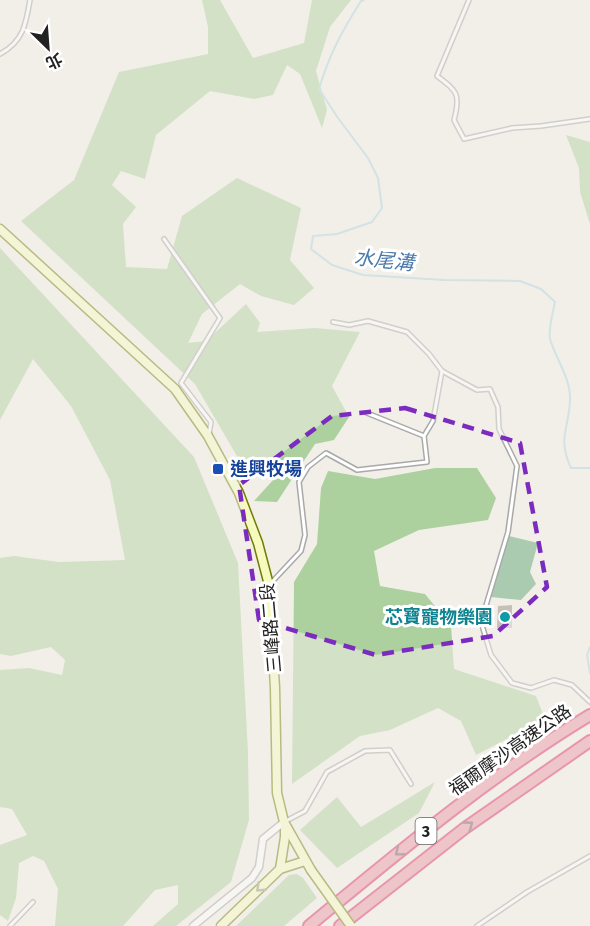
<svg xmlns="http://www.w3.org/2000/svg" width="590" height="926" font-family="'Fira Sans','Noto Sans TC',sans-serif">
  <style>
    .forest { fill: #add19e }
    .cemetery { fill: #aacbaf }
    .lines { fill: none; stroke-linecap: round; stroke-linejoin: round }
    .stream { stroke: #aad3df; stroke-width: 2 }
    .building { fill: #c7bfb8 }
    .lane-casing { stroke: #a9a9a9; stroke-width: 6 }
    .street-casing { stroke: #a9a9a9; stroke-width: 9 }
    .secondary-casing { stroke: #707d05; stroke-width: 11 }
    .highway-casing { stroke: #dc2a67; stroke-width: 14 }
    .lane { stroke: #fff; stroke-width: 3 }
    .street { stroke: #fff; stroke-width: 6 }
    .secondary { stroke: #f7fabf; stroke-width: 8 }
    .highway { stroke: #e892a2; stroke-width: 10 }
    .secondary-bridge-casing { stroke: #707d05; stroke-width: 11; stroke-linecap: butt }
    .secondary-bridge { stroke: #f7fabf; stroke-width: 8 }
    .oneway { stroke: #7b545c }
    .oneway2 { stroke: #979978 }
    .marked { fill: none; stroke: #7b2cbf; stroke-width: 4.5; stroke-dasharray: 12 8; stroke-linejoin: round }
    .transit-dot { fill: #1a4fb4; stroke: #fff; stroke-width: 2 }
    .culture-dot { fill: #0f9aa8; stroke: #fff; stroke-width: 2 }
    .labels { text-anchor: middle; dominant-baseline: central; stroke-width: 6; stroke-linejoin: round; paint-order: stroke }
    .shield { fill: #fff; stroke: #646464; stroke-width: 1.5 }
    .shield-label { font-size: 16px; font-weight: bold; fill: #222 }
    .transit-label { font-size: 18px; font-weight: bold; fill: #164399; stroke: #fff; text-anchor: start }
    .culture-label { font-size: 18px; font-weight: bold; fill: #0d838f; stroke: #fff; text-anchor: end }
    .street-label { font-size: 18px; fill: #222; stroke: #fff }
    .water-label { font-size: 20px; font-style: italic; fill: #4a7aab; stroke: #fff }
  </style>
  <rect width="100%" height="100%" fill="#f2efe9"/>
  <!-- forest -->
  <g class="forest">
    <polygon points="202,0 220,0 253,58 304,43 312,0 351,0 330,27 316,71 327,110 322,128 300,74 287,65 273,95 254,99 210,91 156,135 145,179 121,171 112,185 136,207 123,224 126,267 167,269 182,216 237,178 301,208 290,260 314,288 294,305 261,296 240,284 202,314 188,343 206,341 246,304 260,323 257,332 315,328 360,332 332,386 349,417 334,440 315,444 277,502 254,501 274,479 275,465 249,465 238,458 195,384 21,221 74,180 119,72 208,54 208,27"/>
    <polygon points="566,135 590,142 590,224 580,192 579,168"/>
    <polygon points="0,248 194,457 238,563 248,753 249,820 231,882 176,926 153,926 178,904 178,885 155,890 123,926 55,926 58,889 44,861 33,856 19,863 16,898 8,921 0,915 0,845 27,835 12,809 0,807 0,670 29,668 62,675 65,660 51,647 11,656 0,654 0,558 14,556 59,562 125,560 110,480 71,406 33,359 0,420"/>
    <polygon points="435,468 477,468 496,498 488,520 419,530 374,551 380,586 425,594 451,626 454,669 536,696 545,719 476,755 461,721 438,708 390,730 360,736 292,784 294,582 317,544 321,488 328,471 375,479"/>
    <polygon points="435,782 419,813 337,868 300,830 337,797 361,827"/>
    <polygon points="297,874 303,878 317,898 284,926 236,926 289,875"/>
  </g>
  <!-- cemetery -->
  <polygon class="cemetery" points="509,536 538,543 530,572 536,584 521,600 491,597"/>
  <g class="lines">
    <!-- stream -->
    <g class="stream">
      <path d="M 364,0 L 361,1 C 342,31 329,55 319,89 L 338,118 L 368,158 L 378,178 L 382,208 L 372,222 L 337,234 L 313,236 L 311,249 L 332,265 L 363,275 L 444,280 L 520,281 L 541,289 L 555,302 C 553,313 548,329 550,339 C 556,359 571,379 570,400 C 569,429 557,438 571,468 L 590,468"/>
      <polyline points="590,647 587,655 590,673"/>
    </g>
  </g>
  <!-- building -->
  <polygon class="building" points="512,605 512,628 497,628 498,606"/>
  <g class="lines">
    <!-- lane casing -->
    <g class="lane-casing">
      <g id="lane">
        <path d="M 469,0 L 437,76 C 457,91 461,94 454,120 L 464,139 L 512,128 L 541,126 L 590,119"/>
        <path d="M 0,54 C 23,42 26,24 30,0"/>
        <polyline points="164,239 220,318 181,383 211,422 209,434"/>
        <polyline points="333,322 349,325 368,321 407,332 429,354 442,371"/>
        <polyline points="424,436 433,421 442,371 477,390 490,389 498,407 499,429 517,466 508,532 481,622 491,655 512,683 531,688 554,680 572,685 590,702"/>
        <polyline points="270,584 301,551 305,535 299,482 308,467 326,453 357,470 427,462 424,436 367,413"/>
        <polyline points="286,821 305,811 327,772 365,751 390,750 411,784"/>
        <polyline points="10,926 33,902"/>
        <polyline points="477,926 527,892 590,856"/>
      </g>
    </g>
    <!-- street casing -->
    <g class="street-casing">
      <polyline id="street" points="193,926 252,878 259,867 263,839 284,822"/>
    </g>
    <!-- secondary casing -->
    <g class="secondary-casing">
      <g id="secondary">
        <polyline points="0,229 175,389 208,436 239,493 258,543 269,585 275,688 277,793 284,822 311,870"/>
        <polyline points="280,869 285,837 285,828"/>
        <polyline points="221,926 280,869 305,861"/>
      </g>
    </g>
    <!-- highway casing -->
    <g class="highway-casing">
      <g id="highway">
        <path d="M 309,926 C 400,851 489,776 590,715"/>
        <polyline points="340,926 465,828 590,741"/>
      </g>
    </g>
    <!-- lane -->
    <use href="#lane" class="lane"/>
    <!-- street -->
    <use href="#street" class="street"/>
    <!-- secondary -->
    <use href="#secondary" class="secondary"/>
    <!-- highway -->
    <use href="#highway" class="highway"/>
    <!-- secondary-bridge casing -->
    <g class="secondary-bridge-casing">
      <polyline id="secondary-bridge" points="311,870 351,926"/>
    </g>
    <!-- secondary-bridge -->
    <use href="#secondary-bridge" class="secondary-bridge"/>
  </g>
  <!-- one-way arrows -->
  <defs><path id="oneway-chevron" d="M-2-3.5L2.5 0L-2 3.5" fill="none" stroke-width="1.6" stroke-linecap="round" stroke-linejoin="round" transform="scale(1.5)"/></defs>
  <g class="oneway">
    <use href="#oneway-chevron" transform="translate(469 825) rotate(-36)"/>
    <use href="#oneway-chevron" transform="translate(399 852) rotate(141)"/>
  </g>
  <use class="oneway2" href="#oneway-chevron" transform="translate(260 888) rotate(137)"/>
  <!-- marked area -->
  <path d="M0 0H590V926H0ZM 405,408 L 520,443 L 547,587 L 493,636 L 376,655 L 259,620 L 239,485 L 332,416 Z" fill="#f2efe9" fill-opacity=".55" fill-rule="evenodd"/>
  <path class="marked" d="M 405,408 L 520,443 L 547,587 L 493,636 L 376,655 L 259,620 L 239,485 L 332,416 Z"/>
  <!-- markers -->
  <rect class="transit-dot" x="212" y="463" width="12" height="12" rx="3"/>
  <circle class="culture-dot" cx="505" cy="617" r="6"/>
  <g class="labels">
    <!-- shield labels -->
    <rect class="shield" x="415.5" y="818" width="21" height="26" rx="4.5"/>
    <g class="shield-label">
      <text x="426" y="831">3</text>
    </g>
    <!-- transit labels -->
    <g class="transit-label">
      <text x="230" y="469">進興牧場</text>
    </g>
    <!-- culture labels -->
    <g class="culture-label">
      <text x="493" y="617">芯寶寵物樂園</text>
    </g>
    <!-- street labels -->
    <g class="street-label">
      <text transform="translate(271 628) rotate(-95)">三峰路二段</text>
      <text transform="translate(510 750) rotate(-35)">福爾摩沙高速公路</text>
    </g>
    <!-- water labels -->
    <g class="water-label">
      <text transform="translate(384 260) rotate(6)">水尾溝</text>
    </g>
  </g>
  <!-- north arrow -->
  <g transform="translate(48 48) rotate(155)" stroke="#ffffff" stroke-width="4.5" paint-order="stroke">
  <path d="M0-4.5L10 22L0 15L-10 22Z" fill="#222222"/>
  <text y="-9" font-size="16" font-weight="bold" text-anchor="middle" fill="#222222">北</text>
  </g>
</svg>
